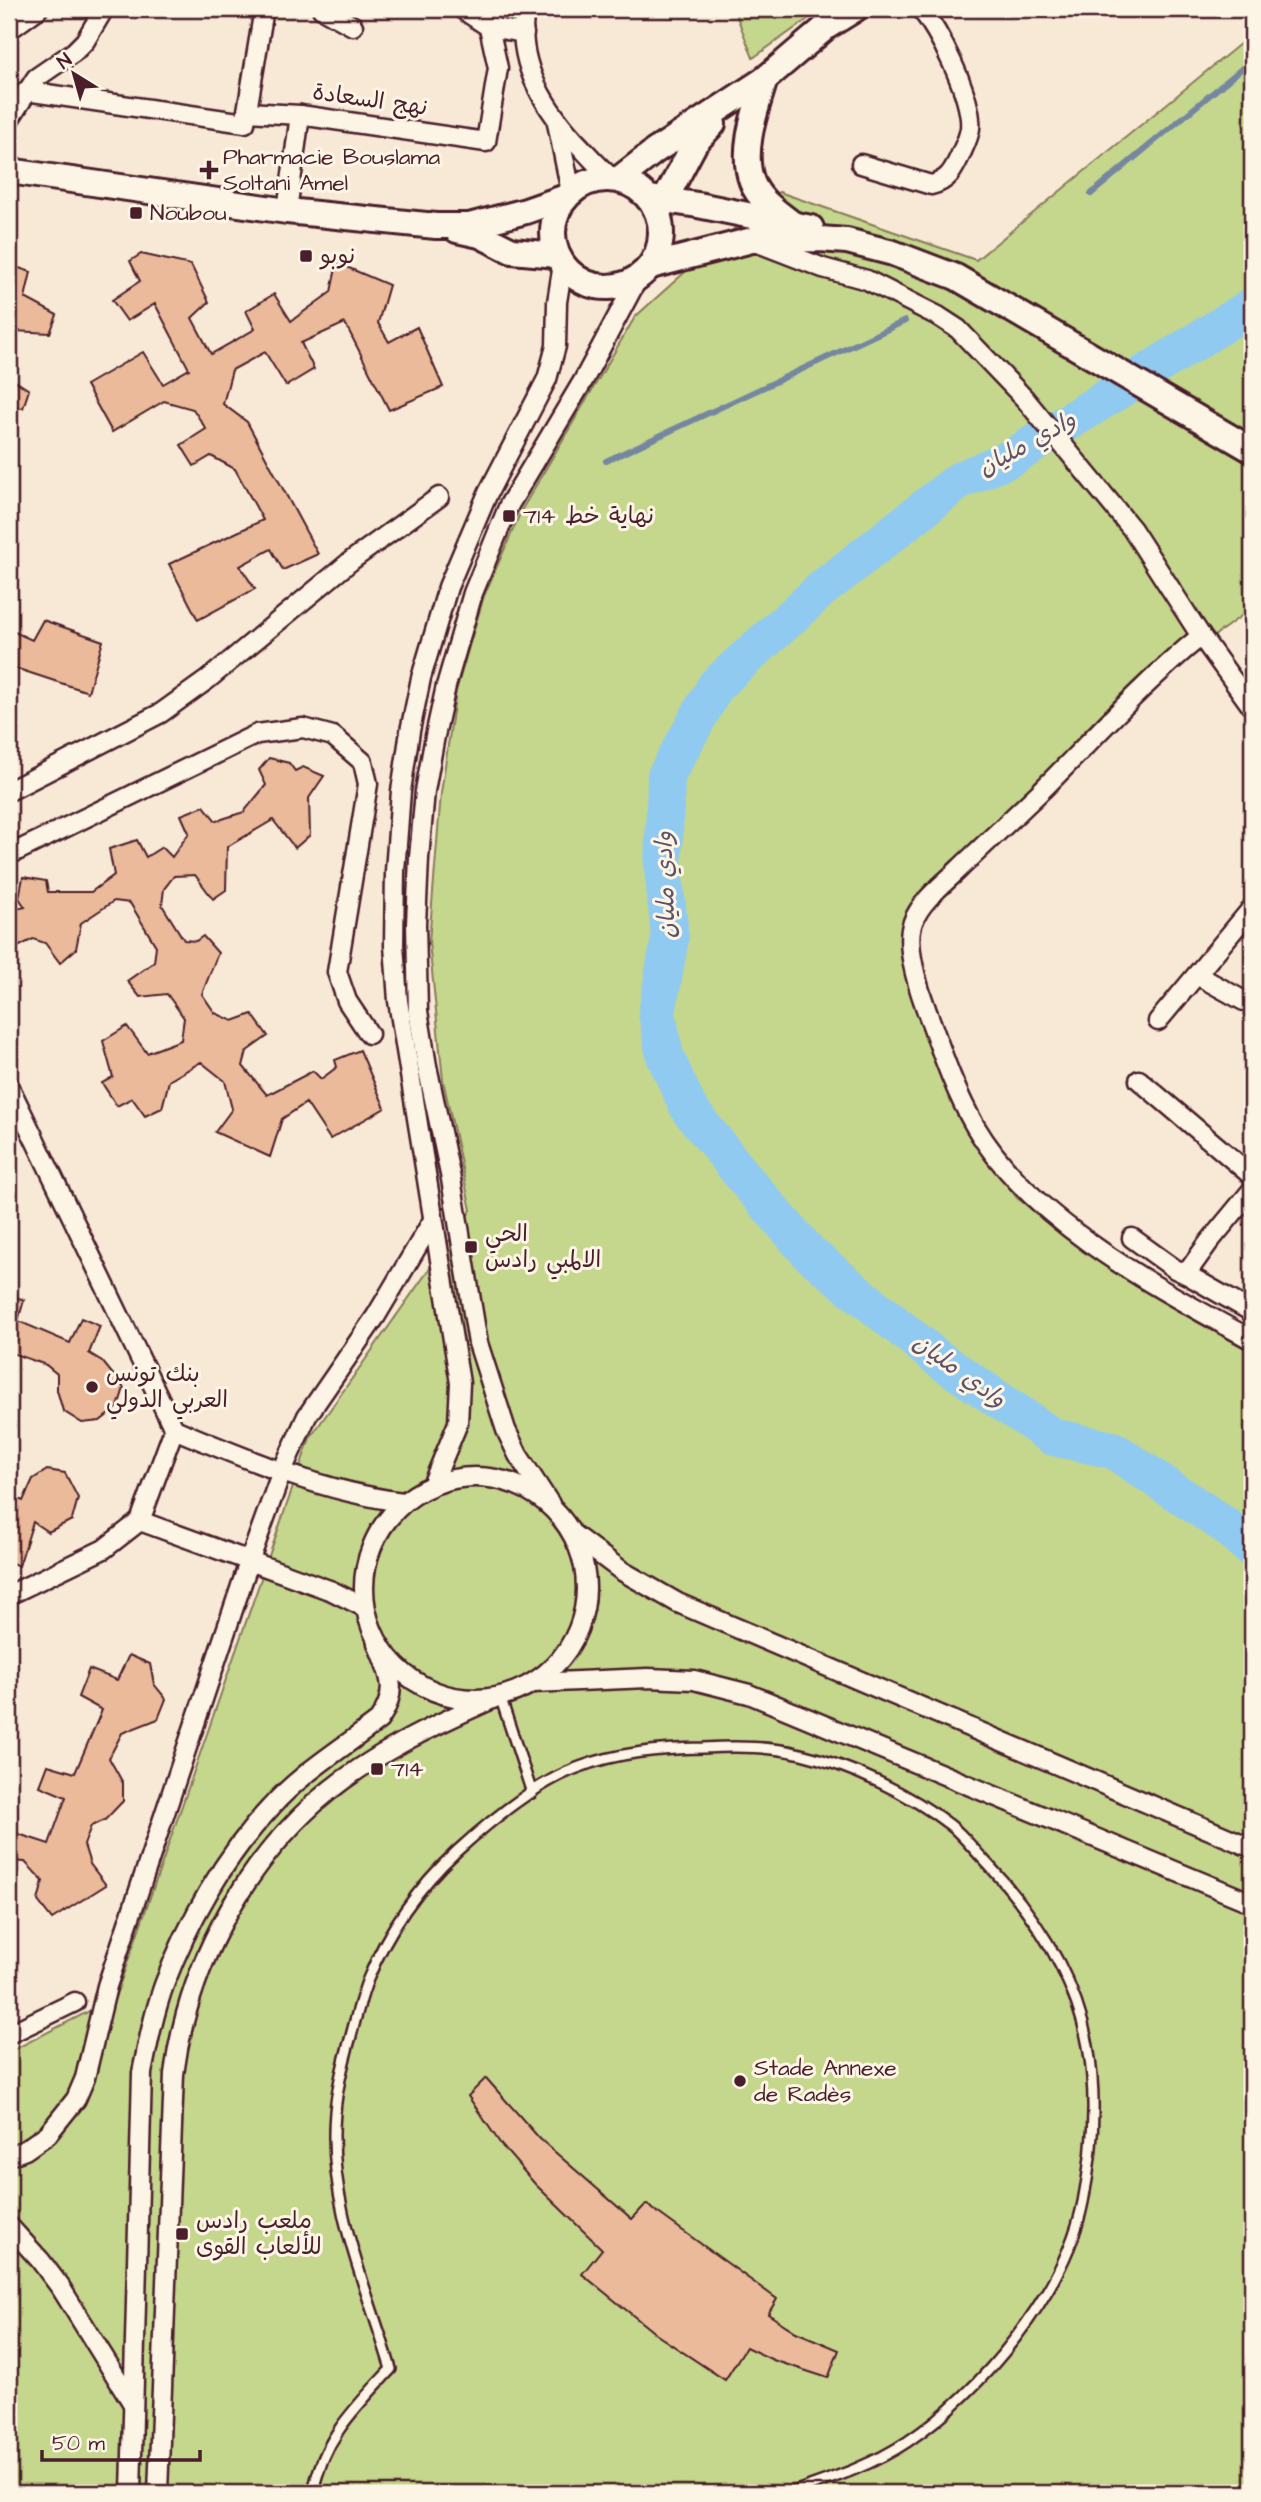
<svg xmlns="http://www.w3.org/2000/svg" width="1261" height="2502" font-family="'Architects Daughter','Playpen Sans Arabic',sans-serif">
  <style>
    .green { fill: #c5d78c; stroke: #887b5c; stroke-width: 2 }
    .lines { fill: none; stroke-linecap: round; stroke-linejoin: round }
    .stream { stroke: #7586a1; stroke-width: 6 }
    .river { stroke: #91caf0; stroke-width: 38 }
    .building { fill: #eaba9a; stroke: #4a1f2b; stroke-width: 2 }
    .lane-casing { stroke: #4a1f2b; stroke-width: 14 }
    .street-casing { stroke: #4a1f2b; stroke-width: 23 }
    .secondary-casing { stroke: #4a1f2b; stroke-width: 30 }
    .lane { stroke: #fcf5e5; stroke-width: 9 }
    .street { stroke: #fcf5e5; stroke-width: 18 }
    .secondary { stroke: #fcf5e5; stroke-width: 24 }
    .poi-dot { fill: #4a1f2b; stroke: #fcf5e5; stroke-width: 2.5 }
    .labels { text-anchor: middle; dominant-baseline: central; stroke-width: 6; stroke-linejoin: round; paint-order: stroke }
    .street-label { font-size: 23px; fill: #4a1f2b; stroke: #fcf5e5 }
    .poi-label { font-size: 23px; fill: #4a1f2b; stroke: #fcf5e5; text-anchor: start }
    .water-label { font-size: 24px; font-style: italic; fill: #5f5266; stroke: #fcf5e5 }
  </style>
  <rect width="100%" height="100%" fill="#f8e9d6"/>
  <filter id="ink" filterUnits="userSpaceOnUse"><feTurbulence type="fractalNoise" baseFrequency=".0143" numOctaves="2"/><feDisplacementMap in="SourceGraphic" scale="14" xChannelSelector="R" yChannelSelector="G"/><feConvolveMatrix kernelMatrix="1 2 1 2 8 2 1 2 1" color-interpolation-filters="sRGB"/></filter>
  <g filter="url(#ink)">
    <!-- green -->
    <g class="green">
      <polygon points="734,9 822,9 753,58"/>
      <polygon points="1252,34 1252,608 1218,633 923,889 903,922 906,970 932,1057 966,1131 1017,1198 1115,1271 1197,1322 1252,1352 1252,2493 9,2493 9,2052 115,1998 310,1438 471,1210 443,1080 429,942 441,793 456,691 484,596 522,509 635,317 724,237 779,192 976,260"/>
    </g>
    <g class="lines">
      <!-- stream -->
      <g class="stream">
        <polyline points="1091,194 1252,60"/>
        <polyline points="606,461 905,321"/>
      </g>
      <!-- river -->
      <polyline class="river" points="1252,306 1013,457 960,480 823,588 716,685 666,776 663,866 670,938 657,1013 665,1056 689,1109 750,1185 810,1254 936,1357 1053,1437 1113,1450 1226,1526 1252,1549"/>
    </g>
    <!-- building -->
    <g class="building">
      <polygon points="141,254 191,265 209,302 192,318 211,354 255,329 246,311 274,294 291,321 331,292 337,263 389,285 378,323 389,342 417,327 443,387 389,410 345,323 301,343 314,369 286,386 265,352 232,370 223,404 247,422 318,554 283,570 271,549 240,566 255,589 198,620 169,564 263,520 235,469 211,456 194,466 181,445 206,429 193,409 164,401 112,432 86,385 143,352 163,384 189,369 155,304 127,321 112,300 140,281 130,261"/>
      <polygon points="16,267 31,272 25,298 57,315 50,333 14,331 9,346 9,281"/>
      <polygon points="9,377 29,390 23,408 9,407"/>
      <polygon points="9,602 12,604 10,630 32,640 43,620 103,641 88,692 9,666"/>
      <polygon points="269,758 289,763 295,771 303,767 324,776 309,798 310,835 295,848 273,820 227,847 226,890 213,899 195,875 174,876 164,889 162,905 184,940 196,941 203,936 218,953 202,994 215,1013 233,1021 252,1014 268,1036 247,1051 243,1066 267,1095 313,1071 321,1079 337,1067 335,1060 360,1050 385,1108 330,1139 306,1103 282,1119 270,1157 215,1132 232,1109 225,1081 201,1062 169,1081 162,1108 145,1116 132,1098 117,1106 102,1083 113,1077 103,1041 127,1026 147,1053 181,1040 184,1018 167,994 140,997 127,981 154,962 156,946 130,903 114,901 81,923 76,949 60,963 45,943 33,939 18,947 9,934 11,910 25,907 19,898 23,877 46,881 48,892 91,892 114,875 109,849 137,840 146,857 162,847 172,857 189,833 181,815 204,806 216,821 244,812 266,785 259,770"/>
      <polygon points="9,1294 24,1300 18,1321 70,1343 81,1318 100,1326 89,1353 102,1361 124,1388 118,1407 100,1421 82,1423 63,1411 57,1390 57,1374 46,1365 9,1352"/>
      <polygon points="47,1470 65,1473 78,1498 72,1520 48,1532 33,1522 19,1566 9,1562 9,1495 23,1501 33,1479"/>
      <polygon points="129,1655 150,1664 154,1684 166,1699 158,1719 122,1733 109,1758 123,1783 123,1801 105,1820 91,1826 84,1845 90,1864 106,1885 52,1919 38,1901 43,1881 25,1862 9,1861 9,1831 49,1844 66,1797 40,1786 48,1765 75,1773 102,1710 78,1697 89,1669 117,1680"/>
      <polygon points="486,2078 540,2139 632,2219 646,2204 777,2299 768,2314 796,2332 839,2350 828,2378 773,2360 746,2347 725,2380 657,2335 582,2274 602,2249 535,2184 502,2146 468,2096"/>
    </g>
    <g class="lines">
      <!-- lane casing -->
      <g class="lane-casing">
        <g id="lane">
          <polyline points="500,1696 532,1793"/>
          <path d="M 313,2493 C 323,2438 355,2408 391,2369 C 366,2285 327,2202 335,2112 C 337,2086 344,2060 351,2036 C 356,2017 361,1997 368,1979 C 388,1930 418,1887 457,1851 C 489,1822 536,1783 577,1768 C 617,1752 661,1749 703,1748 C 734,1746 770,1746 801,1754 C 851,1766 909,1793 950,1825 C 963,1835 973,1849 984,1860 C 1033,1912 1075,1975 1088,2046 C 1097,2097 1093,2152 1083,2202 C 1065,2292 982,2391 907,2442 C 871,2466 830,2479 790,2493"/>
        </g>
      </g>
      <!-- street casing -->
      <g class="street-casing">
        <g id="street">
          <polyline points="322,9 353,26"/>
          <polyline points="462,9 489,27 524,33"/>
          <path d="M 525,9 C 516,60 541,103 574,140 C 587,153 597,166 612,178"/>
          <polyline points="9,30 38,9"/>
          <polyline points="26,91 245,123 264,9"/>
          <polyline points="247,112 300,115 486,142 498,68 489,27 490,9"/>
          <polyline points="9,120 36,78 74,52 85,41 104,9"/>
          <polyline points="557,123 571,192"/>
          <path d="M 861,164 L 931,185 C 948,181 953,171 960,156 C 965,144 972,132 970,119 C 967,88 940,33 921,9"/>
          <polyline points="287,211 300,115"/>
          <polyline points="761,244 823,268 867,280 938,316 958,329 1025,399 1132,529 1201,636 1252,707"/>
          <path d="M 1201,636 C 1143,683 1094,738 1042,790 C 1015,816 988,841 961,867 C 945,883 921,900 913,922 C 903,948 922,999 932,1025 C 944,1059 957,1095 975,1126 C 1033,1224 1156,1287 1252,1340"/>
          <polyline points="9,791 161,713 207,680 352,560 439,497"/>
          <polyline points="9,855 257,734 303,728 333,736 363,762 368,784 337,972 347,1001 369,1034"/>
          <polyline points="1197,975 1244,1001 1252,1001"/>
          <polyline points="1158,1021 1252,908"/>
          <polyline points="1139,1080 1252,1176"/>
          <polyline points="9,1086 174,1429 140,1521 104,1549 9,1595"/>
          <polyline points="1132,1238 1175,1269 1186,1274 1209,1242 1252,1190"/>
          <polyline points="1186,1274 1252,1312"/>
          <path d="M 174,1429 C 248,1460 324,1492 403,1502"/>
          <circle cx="475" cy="1588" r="111"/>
          <polyline points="433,1483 458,1423 460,1383 398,1001 394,945 395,871 401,791 410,731 421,678 448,587 488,493 547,379 556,346 557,302 563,264"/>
          <polyline points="550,1504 518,1455 506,1430 478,1343 451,1179 427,1066 418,1011 416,924 419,858 425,791 435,736 446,686 473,593 509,505 583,381 638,278"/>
          <polyline points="140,1521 332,1591 364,1607"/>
          <polyline points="574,1535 622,1571 678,1603 1252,1848"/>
          <polyline points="533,1683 648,1678 694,1680 749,1694 1252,1903"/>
          <polyline points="9,2034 75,2002"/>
          <polyline points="9,2156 25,2150 48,2134 76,2099 85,2078 107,1986 249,1562 282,1471 307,1416 376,1316 433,1220"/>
          <polyline points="9,2226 40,2260 61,2288 133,2404"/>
          <path d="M 131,2493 L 142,2073 C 148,2043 154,2013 164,1985 C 188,1922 224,1857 271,1807 C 301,1773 343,1748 379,1720 C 400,1689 389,1674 377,1643"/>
          <path d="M 158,2493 L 174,2074 C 187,1971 239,1871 317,1801 C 369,1755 434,1725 497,1697"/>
        </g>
      </g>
      <!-- secondary casing -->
      <g class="secondary-casing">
        <g id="secondary">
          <path d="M 765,79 C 756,109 740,151 752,182 C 759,200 776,211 790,222"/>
          <polyline points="9,171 287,211 436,226 469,226 526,211 566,197"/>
          <circle cx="607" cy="233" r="54"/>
          <polyline points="619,179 655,151 765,79 826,27 855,9"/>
          <polyline points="650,198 698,205 811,228"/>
          <polyline points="659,211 695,143 713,124"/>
          <polyline points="457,230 480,235 512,251 557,255"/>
          <polyline points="651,266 752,240 820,239 847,241 893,253 956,277 1252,450"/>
        </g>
      </g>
      <!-- lane -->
      <use href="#lane" class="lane"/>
      <!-- street -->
      <use href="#street" class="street"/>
      <!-- secondary -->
      <use href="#secondary" class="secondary"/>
    </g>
  </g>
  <!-- markers -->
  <g class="poi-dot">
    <path d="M205.5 159.5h7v7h7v7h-7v7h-7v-7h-7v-7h7z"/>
    <rect x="129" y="206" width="14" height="14" rx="3.5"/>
    <rect x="299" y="249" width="14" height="14" rx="3.5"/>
    <rect x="502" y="509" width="14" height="14" rx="3.5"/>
    <rect x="464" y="1240" width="14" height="14" rx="3.5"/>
    <circle cx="92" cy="1387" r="7"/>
    <rect x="370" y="1762" width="14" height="14" rx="3.5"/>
    <circle cx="740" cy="2081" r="7"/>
    <rect x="175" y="2227" width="14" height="14" rx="3.5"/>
  </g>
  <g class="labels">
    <!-- street labels -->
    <g class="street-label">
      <text transform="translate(370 100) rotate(8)">نهج السعادة</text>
    </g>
    <!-- poi labels -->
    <g class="poi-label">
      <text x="223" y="157">Pharmacie Bouslama<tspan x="223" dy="26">Soltani Amel</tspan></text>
      <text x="150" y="213">Noubou</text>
      <text x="320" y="256">نوبو</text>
      <text x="523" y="516">نهاية خط 714</text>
      <text x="485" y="1234">الحي<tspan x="485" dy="26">الالمبي رادس</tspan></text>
      <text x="106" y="1374">بنك تونس<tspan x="106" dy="26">العربي الدولي</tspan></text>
      <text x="391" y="1769">714</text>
      <text x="754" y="2068">Stade Annexe<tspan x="754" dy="26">de Radès</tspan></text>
      <text x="196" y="2221">ملعب رادس<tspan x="196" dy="26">للألعاب القوى</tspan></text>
    </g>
    <!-- water labels -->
    <g class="water-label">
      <text transform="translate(1027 444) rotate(-29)">وادي مليان</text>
      <text transform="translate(666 885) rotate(-92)">وادي مليان</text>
      <text transform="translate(959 1371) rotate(36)">وادي مليان</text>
    </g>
  </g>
  <!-- margin -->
  <rect width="1261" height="2502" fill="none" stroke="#fcf5e5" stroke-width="35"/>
  <rect x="18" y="18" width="1226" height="2467" fill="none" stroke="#4a1f2b" stroke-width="2.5" filter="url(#ink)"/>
  <!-- north arrow -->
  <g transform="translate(74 74) rotate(323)" stroke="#fcf5e5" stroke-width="5" paint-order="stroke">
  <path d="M0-5L12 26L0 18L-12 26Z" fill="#4a1f2b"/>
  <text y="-10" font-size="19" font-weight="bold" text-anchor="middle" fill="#4a1f2b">N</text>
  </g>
  <!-- scale -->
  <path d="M42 2450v10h158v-10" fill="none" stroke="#4a1f2b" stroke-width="3.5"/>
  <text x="52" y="2450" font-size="21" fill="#4a1f2b" stroke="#fcf5e5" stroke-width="5" paint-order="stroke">50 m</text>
</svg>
